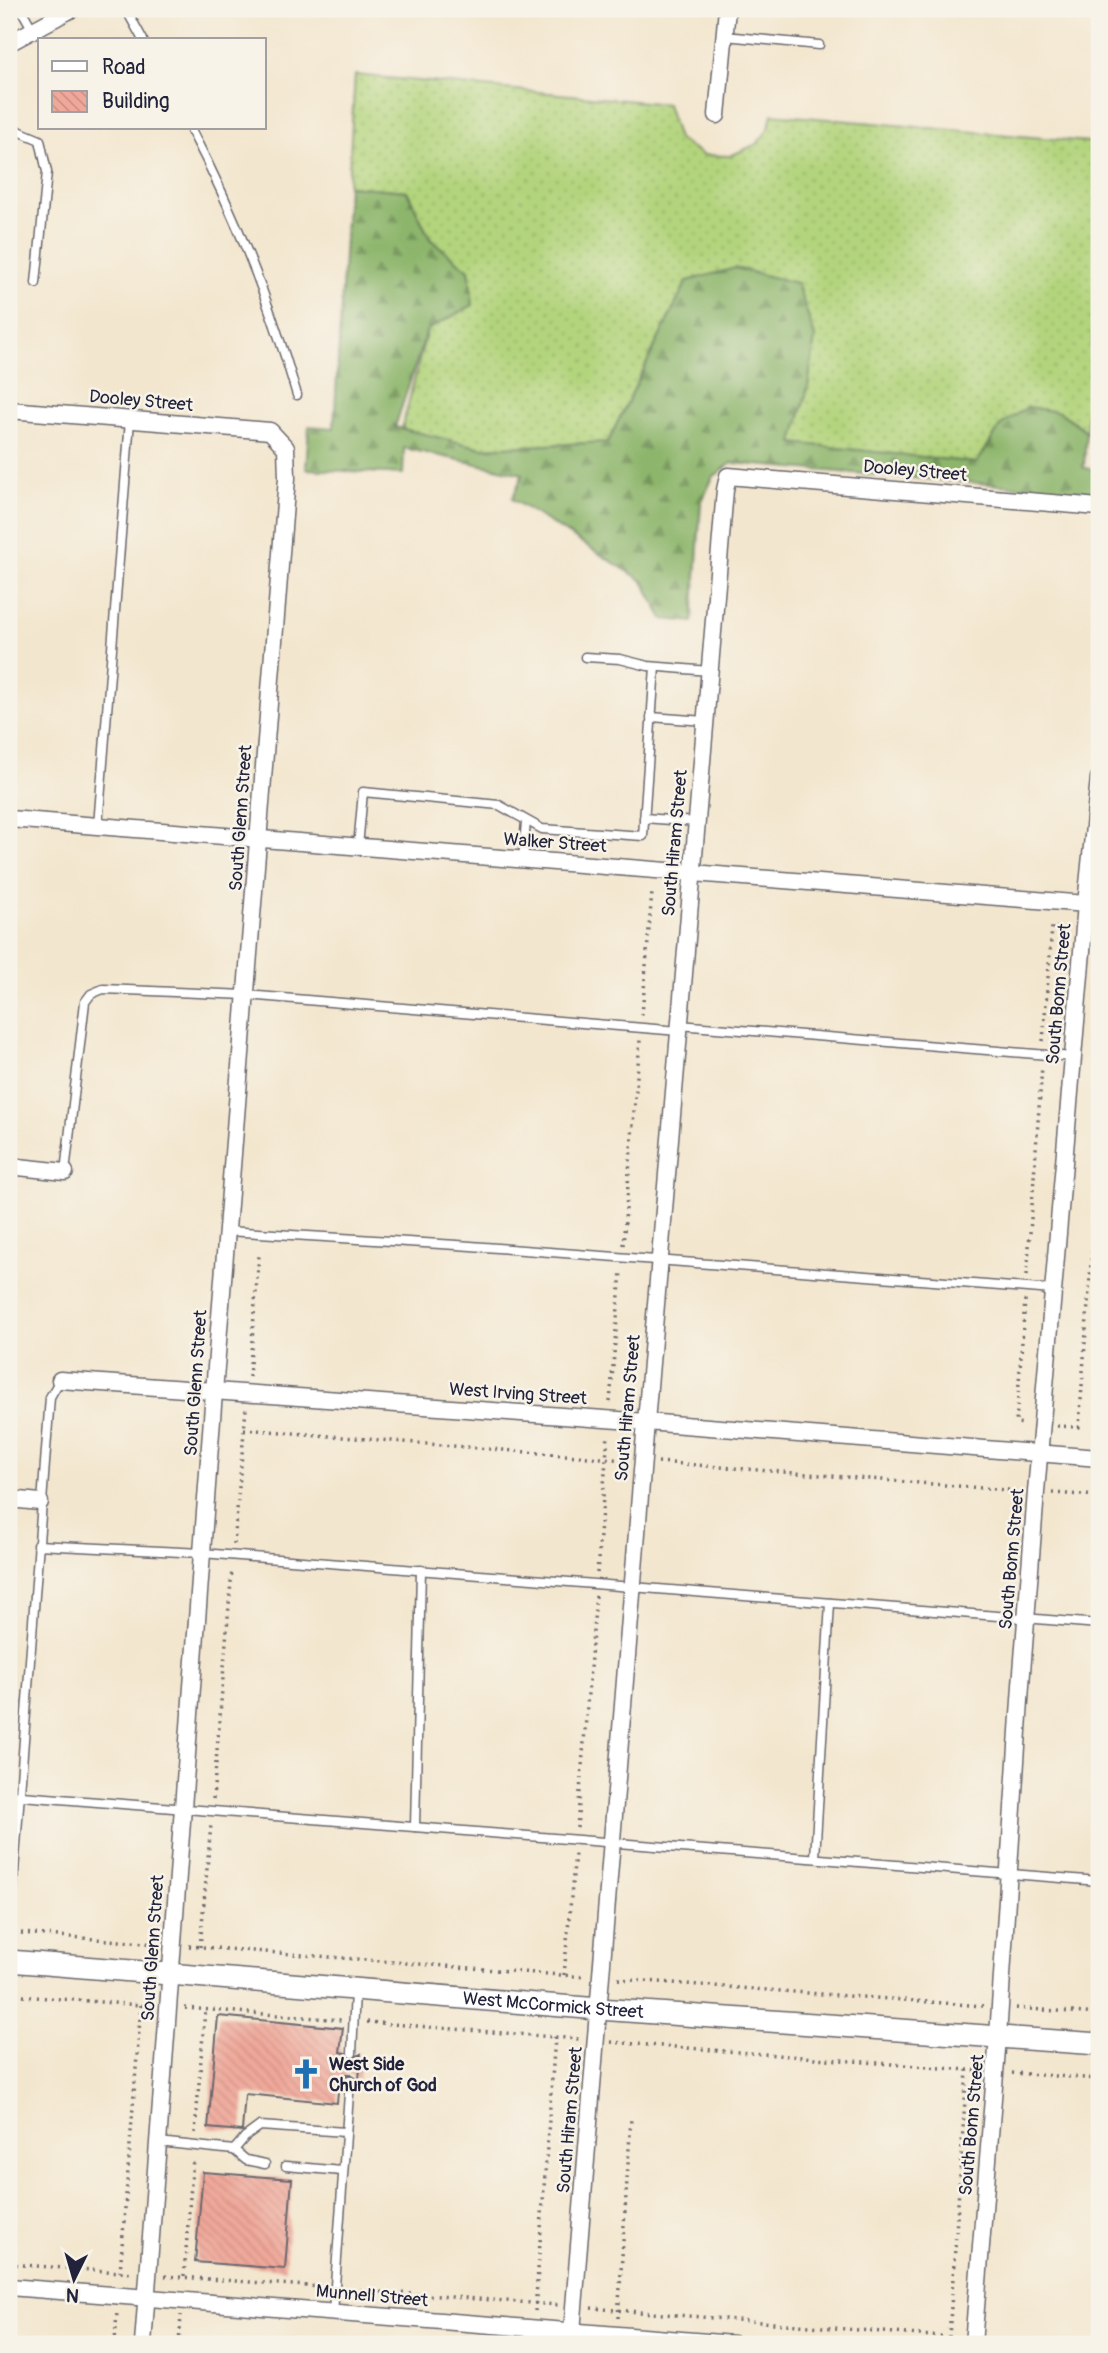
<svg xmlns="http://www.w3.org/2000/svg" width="1108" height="2353" font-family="Pangolin,sans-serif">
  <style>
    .grass { fill: url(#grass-dots); stroke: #6a7b5c; stroke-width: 2 }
    .forest { fill: url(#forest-firs); stroke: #586c54; stroke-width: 2 }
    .building { fill: url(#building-back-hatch) }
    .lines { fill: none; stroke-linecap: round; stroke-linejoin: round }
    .service-casing { stroke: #6b676e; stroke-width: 11 }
    .minor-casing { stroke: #6b676e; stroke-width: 19 }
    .tertiary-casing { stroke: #6b676e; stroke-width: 24 }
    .path { stroke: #6b676e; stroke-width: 3.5; stroke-dasharray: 2 5; stroke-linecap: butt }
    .service { stroke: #fff; stroke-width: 8 }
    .minor { stroke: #fff; stroke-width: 16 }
    .tertiary { stroke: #fff; stroke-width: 21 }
    .labels { text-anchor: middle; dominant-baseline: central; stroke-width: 5; stroke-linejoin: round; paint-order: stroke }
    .street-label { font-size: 18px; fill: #22223b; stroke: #f7f3e8 }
    .poi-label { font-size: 18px; font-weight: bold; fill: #22223b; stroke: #f7f3e8; text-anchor: start }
  </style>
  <defs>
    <pattern id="grass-dots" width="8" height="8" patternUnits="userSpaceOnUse" patternTransform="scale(1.75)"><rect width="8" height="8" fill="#b2d47c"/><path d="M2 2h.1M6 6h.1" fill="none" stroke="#99b66c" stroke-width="1.8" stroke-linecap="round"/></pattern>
    <pattern id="forest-firs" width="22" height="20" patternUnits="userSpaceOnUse" patternTransform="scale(1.75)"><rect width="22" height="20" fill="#8db66c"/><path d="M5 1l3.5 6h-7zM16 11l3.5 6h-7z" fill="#73945a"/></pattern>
    <pattern id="building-back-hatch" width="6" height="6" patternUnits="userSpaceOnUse" patternTransform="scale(1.75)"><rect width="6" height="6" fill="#f0a89a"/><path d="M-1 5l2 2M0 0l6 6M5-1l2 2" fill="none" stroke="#ce9086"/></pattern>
  </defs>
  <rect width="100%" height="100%" fill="#f7f3e8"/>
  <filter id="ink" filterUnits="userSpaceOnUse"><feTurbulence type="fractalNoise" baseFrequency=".0143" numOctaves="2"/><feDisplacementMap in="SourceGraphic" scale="14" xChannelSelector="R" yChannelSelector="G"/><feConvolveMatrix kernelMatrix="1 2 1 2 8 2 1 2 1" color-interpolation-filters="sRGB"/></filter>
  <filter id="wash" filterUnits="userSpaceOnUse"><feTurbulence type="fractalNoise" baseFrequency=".00686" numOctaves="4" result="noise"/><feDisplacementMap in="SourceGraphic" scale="28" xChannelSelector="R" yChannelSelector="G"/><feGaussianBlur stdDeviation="1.57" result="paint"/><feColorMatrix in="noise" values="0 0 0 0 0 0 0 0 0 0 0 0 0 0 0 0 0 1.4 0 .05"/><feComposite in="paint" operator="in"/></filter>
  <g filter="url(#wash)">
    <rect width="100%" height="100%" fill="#f3e6ce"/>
    <!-- grass -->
    <polygon class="grass" points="355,75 667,104 678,139 703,155 730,156 757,144 769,128 772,114 1099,143 1099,251 1086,431 1060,412 1001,425 977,463 792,443 808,387 815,337 797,283 687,281 608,442 482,448 402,429 427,329 472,305 469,270 430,239 407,191 348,186"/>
    <!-- forest -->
    <polygon class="forest" points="348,186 407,191 430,239 469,270 473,305 427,330 395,427 482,448 608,442 687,281 735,268 797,283 815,337 808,387 793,443 977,463 1001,425 1027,407 1060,412 1086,431 1084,468 1099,470 1099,493 732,463 713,477 701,503 693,622 663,619 643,581 512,499 523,474 404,448 403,474 306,469 309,426 334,428"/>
    <g id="blocks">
      <!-- building -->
      <g class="building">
        <polygon points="218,2016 343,2028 340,2052 345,2053 351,2059 361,2054 359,2080 351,2074 347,2074 344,2079 339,2079 337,2103 245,2094 242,2131 208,2128"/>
        <polygon points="203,2172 292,2179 285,2269 195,2262"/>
      </g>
    </g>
  </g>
  <g filter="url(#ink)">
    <use href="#blocks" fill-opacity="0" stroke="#6b676e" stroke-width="2"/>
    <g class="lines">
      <!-- service casing -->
      <g class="service-casing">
        <g id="service">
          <polyline points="21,9 33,30"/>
          <polyline points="126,9 143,40"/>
          <polyline points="725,36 819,45"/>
          <polyline points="9,127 40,140 47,172 36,283"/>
          <path d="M 190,128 C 235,213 270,303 297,395"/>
          <polyline points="585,657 620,659 648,666 709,671"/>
          <polyline points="651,717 705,721"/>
          <polyline points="644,818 697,822"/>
          <polyline points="98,826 130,420"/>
          <polyline points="358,847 363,792 499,805 542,829 643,836 655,667"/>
          <polyline points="523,860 526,821"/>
          <polyline points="679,1025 1073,1057"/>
          <polyline points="65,1172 85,1002 91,994 103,989 246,995 679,1031"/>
          <polyline points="227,1231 457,1245 1053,1290"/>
          <polyline points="37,1545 202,1553 1099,1624"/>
          <polyline points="9,1795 1099,1881"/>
          <polyline points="415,1827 421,1570"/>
          <polyline points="815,1858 830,1603"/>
          <polyline points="9,1938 50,1397 60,1380"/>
          <polyline points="352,2053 355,1992"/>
          <polyline points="158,2142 234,2150 245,2137 260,2126 345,2132"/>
          <polyline points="234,2150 246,2160 265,2164"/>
          <polyline points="286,2166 342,2171"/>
          <polyline points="333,2313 350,2080"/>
        </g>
      </g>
      <!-- minor casing -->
      <g class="minor-casing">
        <g id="minor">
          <polyline points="9,43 72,9"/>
          <polyline points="717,115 727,9"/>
          <polyline points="9,410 270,431 286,448 287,478 214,1392 143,2344"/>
          <polyline points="9,819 1099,905"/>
          <polyline points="9,1166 65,1172"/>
          <polyline points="60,1380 646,1422 1099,1458"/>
          <polyline points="9,1499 40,1502"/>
          <polyline points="9,2287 733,2344"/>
          <polyline points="571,2344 646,1422 725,490 728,476 1099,507"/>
          <polyline points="973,2344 998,2037 1021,1685 1036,1492 1086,904 1099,778"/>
        </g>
      </g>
      <!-- tertiary casing -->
      <g class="tertiary-casing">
        <g id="tertiary">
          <path id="s1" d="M 9,1961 L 599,2009 L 1099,2044"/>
        </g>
      </g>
      <!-- path -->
      <g class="path">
        <polyline points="642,1015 652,892"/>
        <polyline points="1043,1041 1052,927 1069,928"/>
        <polyline points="623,1245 640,1040"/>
        <polyline points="1027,1275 1042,1066"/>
        <polyline points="1025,1300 1016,1423 1025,1424"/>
        <polyline points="249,1377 259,1255"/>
        <polyline points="610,1402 621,1271"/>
        <polyline points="1057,1426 1079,1427 1099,1153"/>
        <polyline points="244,1429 626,1460"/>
        <polyline points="658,1462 1020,1491"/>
        <polyline points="1052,1493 1099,1496"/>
        <polyline points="234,1544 246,1409"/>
        <polyline points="597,1573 608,1435"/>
        <polyline points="213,1799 232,1569"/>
        <polyline points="577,1828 596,1595"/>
        <polyline points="21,1933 157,1944"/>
        <polyline points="189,1946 586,1977"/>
        <polyline points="200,1947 211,1824"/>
        <polyline points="564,1975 575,1853"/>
        <polyline points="618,1979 984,2006"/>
        <polyline points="9,1995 153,2006"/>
        <polyline points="185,2008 342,2020"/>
        <polyline points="1016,2008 1099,2014"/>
        <polyline points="367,2022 579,2039"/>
        <polyline points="611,2042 980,2071"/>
        <polyline points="1012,2073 1099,2079"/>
        <polyline points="195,2133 205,2010"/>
        <polyline points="9,2264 133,2273"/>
        <polyline points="120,2272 141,2005"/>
        <polyline points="165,2276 321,2287"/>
        <polyline points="184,2276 193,2158"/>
        <polyline points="346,2289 558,2305"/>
        <polyline points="591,2308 956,2338"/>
        <polyline points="535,2311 555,2037"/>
        <polyline points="618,2318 631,2118"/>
        <polyline points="949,2337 967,2070"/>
        <polyline points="988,2340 1046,2344"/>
        <polyline points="115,2344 117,2311"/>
        <polyline points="179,2344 181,2315"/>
      </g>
      <!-- service -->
      <use href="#service" class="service"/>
      <!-- minor -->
      <use href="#minor" class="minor"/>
      <!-- tertiary -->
      <use href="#tertiary" class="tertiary"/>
    </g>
  </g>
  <!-- icons -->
  <defs>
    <g id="church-bare" transform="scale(2.415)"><path d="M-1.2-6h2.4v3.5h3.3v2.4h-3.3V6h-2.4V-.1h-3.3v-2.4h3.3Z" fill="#1f6fb2" stroke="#f7f3e8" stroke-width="2.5" paint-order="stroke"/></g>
  </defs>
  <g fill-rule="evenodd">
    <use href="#church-bare" x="306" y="2074"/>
  </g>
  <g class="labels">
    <!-- street labels -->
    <g class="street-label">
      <text transform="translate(141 401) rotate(5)">Dooley Street</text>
      <text transform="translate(915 471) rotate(5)">Dooley Street</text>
      <text transform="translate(241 818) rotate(-86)">South Glenn Street</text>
      <text transform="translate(555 843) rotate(4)">Walker Street</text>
      <text transform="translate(675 843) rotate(-85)">South Hiram Street</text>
      <text transform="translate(1059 994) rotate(-85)">South Bonn Street</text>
      <text transform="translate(196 1383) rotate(-86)">South Glenn Street</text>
      <text transform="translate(518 1394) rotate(4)">West Irving Street</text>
      <text transform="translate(628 1408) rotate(-85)">South Hiram Street</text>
      <text transform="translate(1012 1559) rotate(-85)">South Bonn Street</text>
      <text transform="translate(153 1948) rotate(-86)">South Glenn Street</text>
      <text stroke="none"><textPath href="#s1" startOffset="546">West McCormick Street</textPath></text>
      <text transform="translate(570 2120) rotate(-85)">South Hiram Street</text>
      <text transform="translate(972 2125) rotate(-85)">South Bonn Street</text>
      <text transform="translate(372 2296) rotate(5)">Munnell Street</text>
    </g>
    <!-- poi labels -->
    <g class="poi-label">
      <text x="329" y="2064">West Side<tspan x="329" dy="21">Church of God</tspan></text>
    </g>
  </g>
  <!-- margin -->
  <rect width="1108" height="2353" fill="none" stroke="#f7f3e8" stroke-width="35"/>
  <!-- legend -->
  <rect x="38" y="38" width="228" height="91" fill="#f7f3e8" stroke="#a29fa3" stroke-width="2"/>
  <rect x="52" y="61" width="35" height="10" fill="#ffffff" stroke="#a29fa3" stroke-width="2"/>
  <text x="102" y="74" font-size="21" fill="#22223b">Road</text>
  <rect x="52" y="91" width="35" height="21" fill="url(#building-back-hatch)" stroke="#a29fa3" stroke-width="2"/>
  <text x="102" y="108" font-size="21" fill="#22223b">Building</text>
  <!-- north arrow -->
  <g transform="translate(74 2279) rotate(185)" stroke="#f7f3e8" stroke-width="5" paint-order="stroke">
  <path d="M0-5L12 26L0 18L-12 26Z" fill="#22223b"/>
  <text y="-10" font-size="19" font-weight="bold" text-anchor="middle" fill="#22223b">N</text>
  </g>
</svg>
